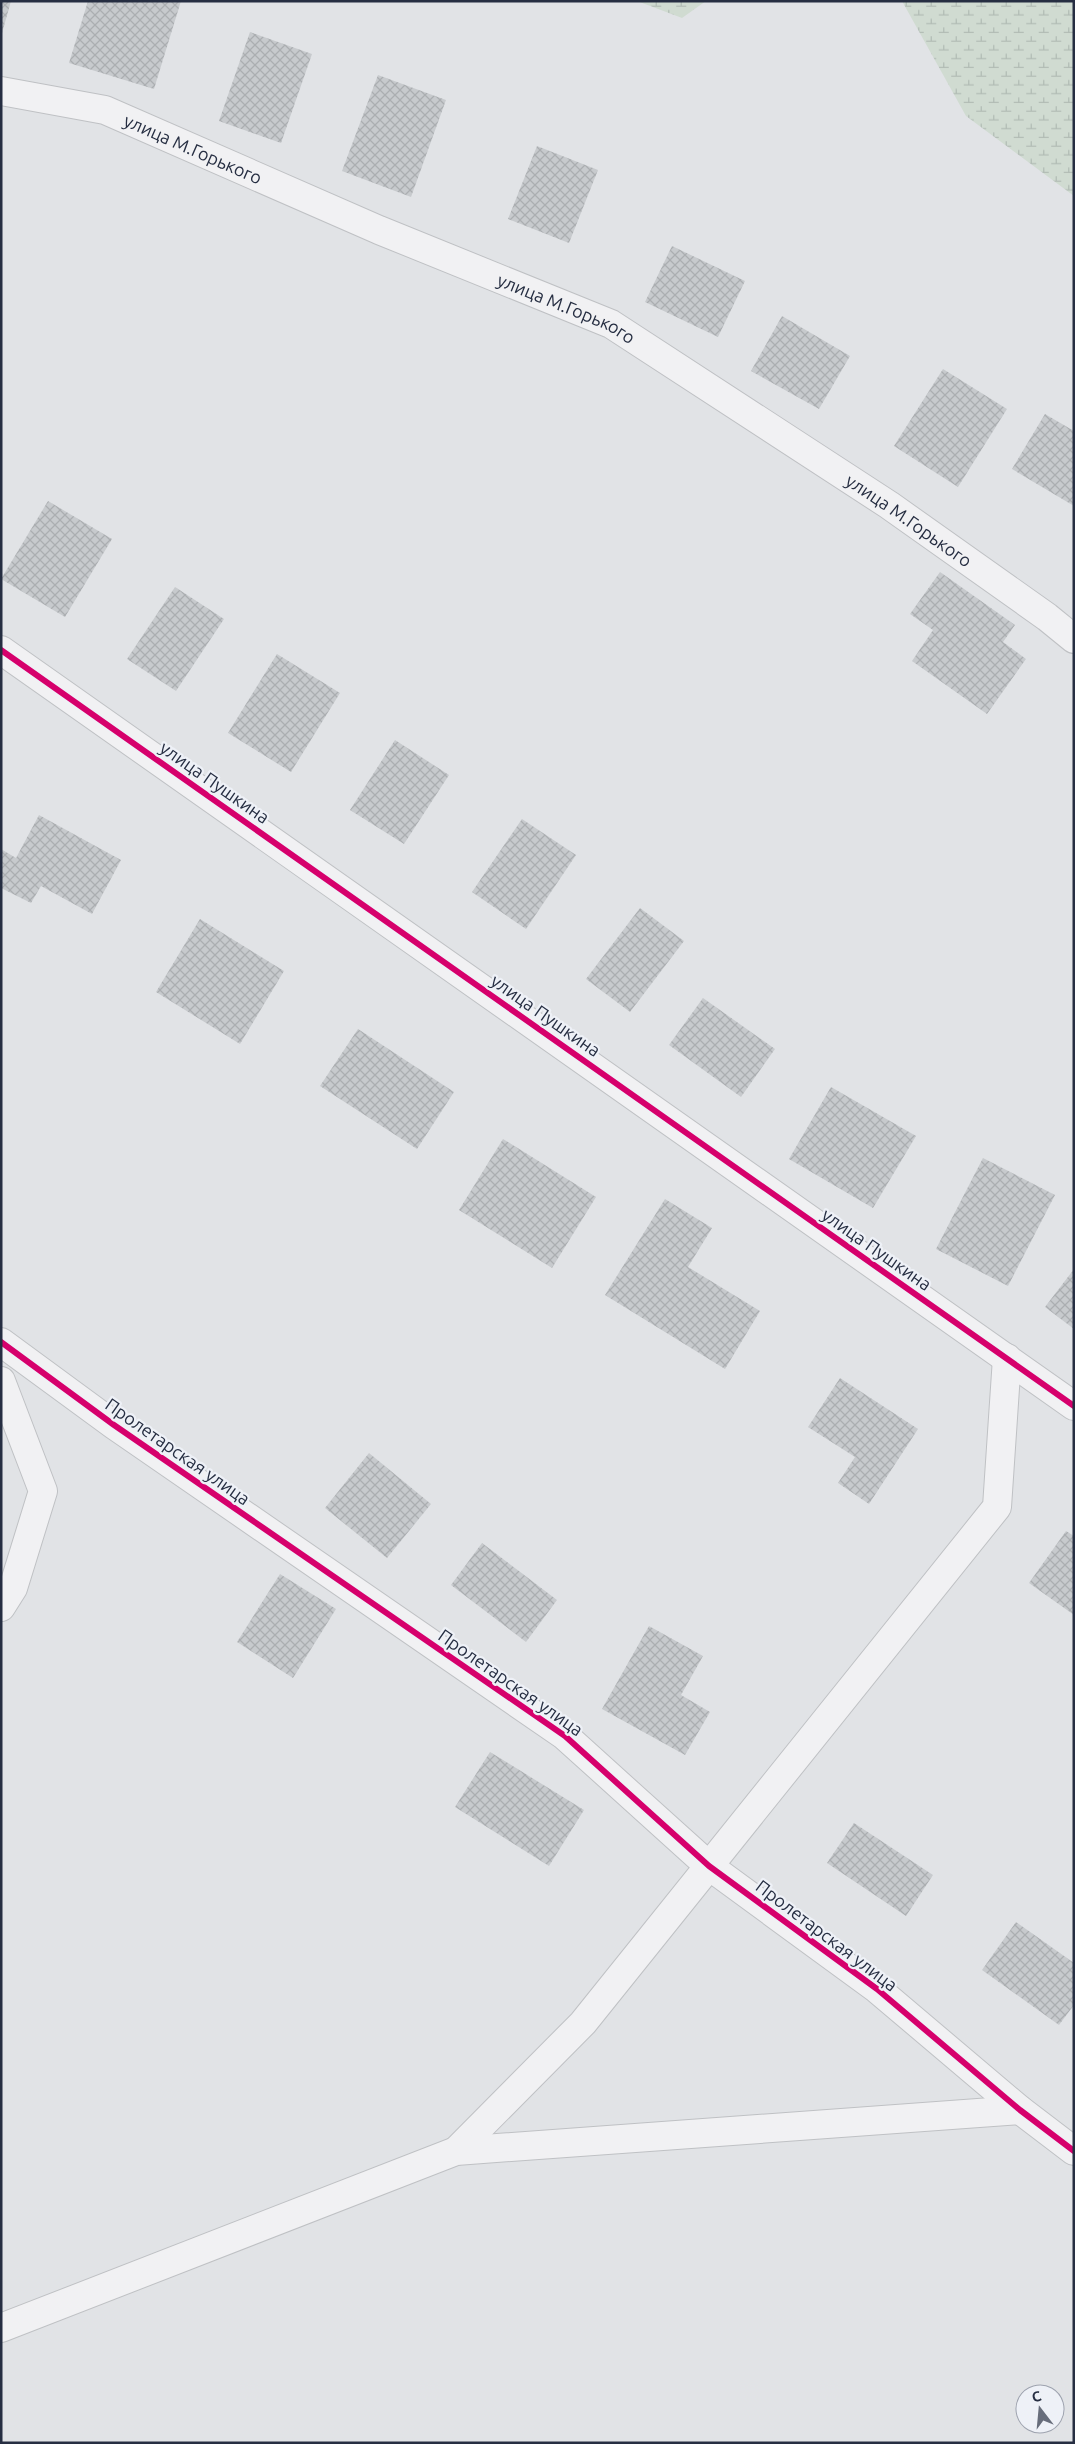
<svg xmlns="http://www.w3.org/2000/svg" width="1075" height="2444" font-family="Ubuntu,sans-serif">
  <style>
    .wetland { fill: url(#wetland-marsh) }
    .building { fill: url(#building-cross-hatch) }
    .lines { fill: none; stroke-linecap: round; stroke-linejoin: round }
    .minor-casing { stroke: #bfc1c4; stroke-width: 30 }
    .minor { stroke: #f1f1f3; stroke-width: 28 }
    .cycleway-casing { stroke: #eef1f7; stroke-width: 9 }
    .cycleway { stroke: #d6006c; stroke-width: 6 }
    .labels { text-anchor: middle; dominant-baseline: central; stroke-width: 4.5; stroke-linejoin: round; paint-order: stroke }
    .street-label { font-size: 18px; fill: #262e42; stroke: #eef1f7 }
  </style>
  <defs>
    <pattern id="wetland-marsh" width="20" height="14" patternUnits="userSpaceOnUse" patternTransform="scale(1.25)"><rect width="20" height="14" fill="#d0dbd1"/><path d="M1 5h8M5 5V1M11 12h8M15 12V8" fill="none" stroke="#b2bcb5"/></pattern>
    <pattern id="building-cross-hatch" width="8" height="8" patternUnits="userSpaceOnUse" patternTransform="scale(1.25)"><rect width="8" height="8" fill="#c7cacd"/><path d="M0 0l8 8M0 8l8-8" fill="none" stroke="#abaeb1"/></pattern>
  </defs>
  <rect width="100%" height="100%" fill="#e1e3e6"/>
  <!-- wetland -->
  <g class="wetland">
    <polygon points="637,1 706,1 682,18"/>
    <polygon points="902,1 1074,1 1074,196 966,116"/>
  </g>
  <!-- building -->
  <g class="building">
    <polygon points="1,1 11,1 2,33 1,33"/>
    <polygon points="88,1 181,1 154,89 69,63"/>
    <polygon points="250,32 312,54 281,143 219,121"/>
    <polygon points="378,75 446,100 411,197 342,171"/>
    <polygon points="537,146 598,170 569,243 508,219"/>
    <polygon points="672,246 745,281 718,337 645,302"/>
    <polygon points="782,316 850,356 819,409 751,371"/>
    <polygon points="943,369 1007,409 958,487 894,446"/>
    <polygon points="1045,414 1074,431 1074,506 1012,469"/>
    <polygon points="48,501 112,539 65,617 1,579"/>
    <polygon points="940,572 1015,625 1003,642 1026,659 987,714 912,661 933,630 910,614"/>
    <polygon points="175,587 224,619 176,691 127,659"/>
    <polygon points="277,654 340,693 291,772 228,733"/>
    <polygon points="395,740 449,775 404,844 350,810"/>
    <polygon points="39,815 121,860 92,914 41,886 31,903 1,888 1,849 16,858"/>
    <polygon points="522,819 576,855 526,929 472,892"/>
    <polygon points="640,908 684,941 630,1012 586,979"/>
    <polygon points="200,919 284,971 240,1044 156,992"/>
    <polygon points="703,998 775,1049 741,1097 669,1045"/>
    <polygon points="358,1029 454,1092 417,1149 320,1086"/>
    <polygon points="831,1087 916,1136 873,1208 789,1159"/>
    <polygon points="503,1139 596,1197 552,1268 459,1210"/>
    <polygon points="983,1158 1055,1195 1008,1286 936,1249"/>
    <polygon points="665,1199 712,1228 688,1267 760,1311 725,1369 605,1295"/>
    <polygon points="1074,1269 1074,1329 1045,1307"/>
    <polygon points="840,1378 918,1429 869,1504 838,1483 855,1457 808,1427"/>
    <polygon points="369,1453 431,1504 387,1558 325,1508"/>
    <polygon points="1066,1531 1074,1536 1074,1615 1029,1583"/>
    <polygon points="482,1543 557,1600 526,1642 451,1585"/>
    <polygon points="280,1574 336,1609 293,1678 237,1642"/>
    <polygon points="649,1626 703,1656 681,1695 710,1712 685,1755 602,1709"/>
    <polygon points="490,1752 584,1810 549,1866 455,1807"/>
    <polygon points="854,1823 933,1875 906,1916 827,1863"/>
    <polygon points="1016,1922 1074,1963 1074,2005 1059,2025 982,1970"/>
  </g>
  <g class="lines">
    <!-- minor casing -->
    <g class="minor-casing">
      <g id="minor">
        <path id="s1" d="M 1,91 L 105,110 L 379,230 L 611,324 L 889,505 L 1047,617 L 1074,639"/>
        <polyline points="1,650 1074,1406"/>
        <polyline points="1,1342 114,1425 565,1736 709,1866 877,1989 1020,2110 1074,2151"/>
        <polyline points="1,1381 43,1491 13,1588 1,1607"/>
        <polyline points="456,2151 583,2023 997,1507 1007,1358"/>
        <polyline points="1,2328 456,2151 1020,2110"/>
      </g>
    </g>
    <!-- minor -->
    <use href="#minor" class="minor"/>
    <!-- cycleway casing -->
    <g class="cycleway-casing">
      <g id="cycleway">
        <polyline points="1,650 1074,1406"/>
        <polyline points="1,1342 114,1425 565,1736 709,1866 877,1989 1020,2110 1074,2151"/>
      </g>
    </g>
    <!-- cycleway -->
    <use href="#cycleway" class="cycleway"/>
  </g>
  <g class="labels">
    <!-- street labels -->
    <g class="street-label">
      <text stroke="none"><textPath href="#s1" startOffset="202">улица М.Горького</textPath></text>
      <text stroke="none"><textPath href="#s1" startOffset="608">улица М.Горького</textPath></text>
      <text stroke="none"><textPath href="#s1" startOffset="1012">улица М.Горького</textPath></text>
      <text transform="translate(215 782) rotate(35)">улица Пушкина</text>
      <text transform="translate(546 1015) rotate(35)">улица Пушкина</text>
      <text transform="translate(877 1249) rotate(35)">улица Пушкина</text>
      <text transform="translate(178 1451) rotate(35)">Пролетарская улица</text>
      <text transform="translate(511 1682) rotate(35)">Пролетарская улица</text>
      <text transform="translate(827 1935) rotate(37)">Пролетарская улица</text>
    </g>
  </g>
  <!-- border -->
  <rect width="1075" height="2444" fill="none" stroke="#262e42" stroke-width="5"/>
  <!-- north arrow -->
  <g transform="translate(1040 2409) rotate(344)"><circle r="24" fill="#eef1f7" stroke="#9ea3af"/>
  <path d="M0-4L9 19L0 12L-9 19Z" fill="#676d7b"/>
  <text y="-8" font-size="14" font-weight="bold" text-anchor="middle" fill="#262e42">С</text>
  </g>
</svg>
